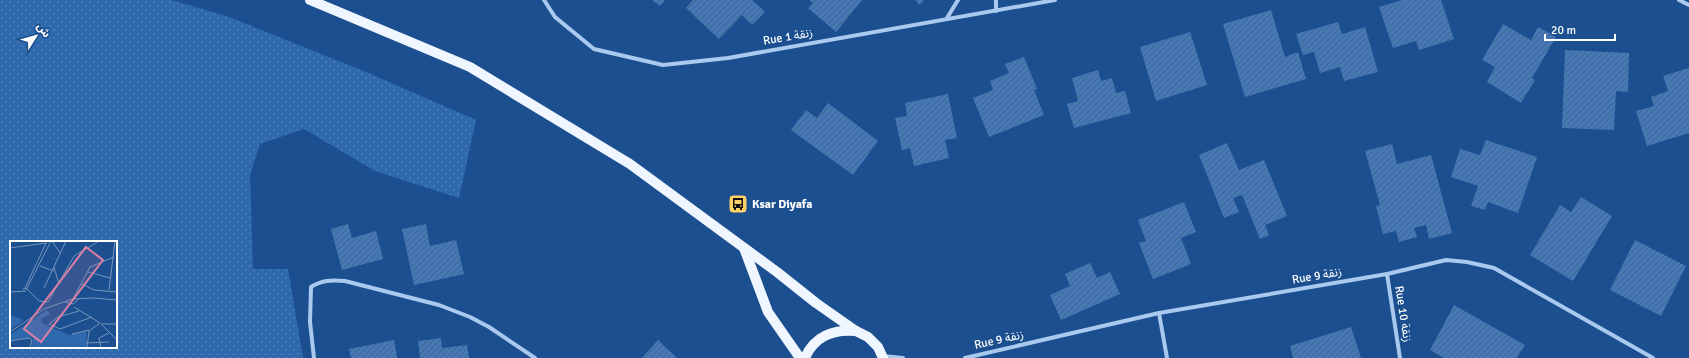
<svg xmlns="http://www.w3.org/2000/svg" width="1689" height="358" font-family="Signika,'Noto Sans Arabic',sans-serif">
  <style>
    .grass { fill: url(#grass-dots); fill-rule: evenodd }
    .building { fill: url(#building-hatch) }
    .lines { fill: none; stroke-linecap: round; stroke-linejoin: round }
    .street { stroke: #a9c9ee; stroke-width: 4 }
    .primary { stroke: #f0f6ff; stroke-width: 10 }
    .labels { text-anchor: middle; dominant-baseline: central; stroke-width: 3; stroke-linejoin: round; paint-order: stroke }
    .street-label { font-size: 12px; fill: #fff; stroke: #1b4f8f }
    .poi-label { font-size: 12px; font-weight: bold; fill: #fff; stroke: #1b4f8f; text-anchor: start }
    .inset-road { fill: none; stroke: #7695bc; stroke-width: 1 }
    .view { fill: #dd80a5; fill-opacity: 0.15; stroke: #dd80a5; stroke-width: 2 }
    .inset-edge { fill: none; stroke: #fff; stroke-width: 2 }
  </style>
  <defs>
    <pattern id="grass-dots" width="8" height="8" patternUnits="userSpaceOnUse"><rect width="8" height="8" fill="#2e69ad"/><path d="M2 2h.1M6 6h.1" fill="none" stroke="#4d80b9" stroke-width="1.8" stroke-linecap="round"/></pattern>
    <pattern id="building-hatch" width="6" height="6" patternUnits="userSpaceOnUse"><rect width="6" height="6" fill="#4478b7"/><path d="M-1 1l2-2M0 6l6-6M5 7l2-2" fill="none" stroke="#486282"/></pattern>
  </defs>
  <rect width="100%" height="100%" fill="#1b4f8f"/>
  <!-- grass -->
  <path class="grass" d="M 0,0 L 172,0 L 229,17 L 366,72 L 476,120 L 459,198 L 375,171 L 304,129 L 260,144 L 250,175 L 253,269 L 288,269 L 303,358 L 0,358 ZM 11,242 L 116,242 L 116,347 L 11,347 Z"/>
  <!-- building -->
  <g class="building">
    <polygon points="652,0 665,0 660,6"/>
    <polygon points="693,0 752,0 765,12 752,25 742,15 719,39 686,8"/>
    <polygon points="809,0 862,0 836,32 808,8 813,3"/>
    <polygon points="915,0 924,0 920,5"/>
    <polygon points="1402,0 1441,0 1454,39 1419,50 1416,41 1393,48 1379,7"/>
    <polygon points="1271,10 1285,57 1298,52 1306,79 1245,97 1223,24"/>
    <polygon points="1338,22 1342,34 1365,27 1378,72 1344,81 1340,67 1320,73 1314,52 1303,55 1296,34"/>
    <polygon points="1503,24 1531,40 1538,27 1556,37 1532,78 1535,80 1521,103 1487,82 1495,67 1482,60"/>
    <polygon points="1190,32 1207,85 1156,101 1140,47"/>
    <polygon points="1565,50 1629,53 1628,92 1616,91 1614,130 1562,128"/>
    <polygon points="1024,57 1037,89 1034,90 1044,115 989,137 973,98 993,90 990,81 1009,73 1005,64"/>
    <polygon points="1689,68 1689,133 1647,146 1636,111 1654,106 1651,97 1668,91 1663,76"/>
    <polygon points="1098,70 1101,81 1112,78 1116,93 1125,91 1131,113 1074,128 1067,104 1078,101 1072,78"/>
    <polygon points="948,94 957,138 945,140 949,158 914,166 910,148 902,150 895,118 907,116 905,103"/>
    <polygon points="828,103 878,141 853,175 791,130 806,110 817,118"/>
    <polygon points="1486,140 1537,157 1518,213 1488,202 1485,210 1471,206 1478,186 1451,177 1460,149 1480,155"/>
    <polygon points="1227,143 1239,170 1264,160 1287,216 1265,225 1269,235 1260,239 1242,195 1233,198 1239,212 1224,218 1199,155"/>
    <polygon points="1392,144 1397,164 1431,155 1452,233 1429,239 1426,225 1414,228 1417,237 1399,242 1396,231 1383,234 1376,206 1380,205 1365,151"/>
    <polygon points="1581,197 1612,216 1573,281 1530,255 1560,205 1571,212"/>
    <polygon points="1184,202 1196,232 1181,238 1191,264 1153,279 1139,243 1146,241 1138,220"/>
    <polygon points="348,224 352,238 376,231 383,259 342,270 331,229"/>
    <polygon points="426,224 430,246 456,240 464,274 414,285 402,229"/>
    <polygon points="1635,240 1686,266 1661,316 1610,290"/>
    <polygon points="1090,263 1097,278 1110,272 1120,294 1061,320 1050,295 1070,286 1065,274"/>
    <polygon points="1454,305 1525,345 1517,358 1444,358 1430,350"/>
    <polygon points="1351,327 1361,358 1293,358 1290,346"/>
    <polygon points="441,338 442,348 467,345 469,358 420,358 418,341"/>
    <polygon points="394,340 397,358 351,358 349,349"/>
    <polygon points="658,340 677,358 642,358"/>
  </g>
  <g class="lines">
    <!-- street -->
    <g class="street">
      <polyline points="544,0 555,17 594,49 663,65 728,58 1055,0"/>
      <polyline points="996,0 996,11"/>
      <polyline points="1679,0 1689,5"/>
      <polyline points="947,18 958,0"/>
      <polyline points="1387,274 1400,358"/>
      <polyline points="1159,313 1167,358"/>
      <polyline points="883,356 903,358"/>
      <path d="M 314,358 L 310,322 L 311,287 C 322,280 331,280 345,281 L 439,305 L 470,317 L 489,327 L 535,358"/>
      <polyline points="965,358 1159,313 1387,274 1446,260 1467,262 1494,268 1653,358"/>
    </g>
    <!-- primary -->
    <g class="primary">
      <polyline points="310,0 470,67 630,164 777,272 816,303 856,331 868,337 878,347 883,358"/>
      <polyline points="744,248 768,312 800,358"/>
      <path d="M 805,358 C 814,336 834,329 856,331"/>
    </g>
  </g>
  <!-- icons -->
  <defs>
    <g id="bus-square" transform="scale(1)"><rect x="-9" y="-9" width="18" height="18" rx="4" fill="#ffd166" stroke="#1b4f8f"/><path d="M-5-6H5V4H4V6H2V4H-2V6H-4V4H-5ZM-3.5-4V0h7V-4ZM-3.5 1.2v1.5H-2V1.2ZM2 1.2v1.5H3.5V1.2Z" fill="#111"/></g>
  </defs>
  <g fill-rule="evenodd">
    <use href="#bus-square" x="738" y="204"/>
  </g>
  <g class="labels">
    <!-- street labels -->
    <g class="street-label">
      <text transform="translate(788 37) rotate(-10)">Rue 1 زنقة</text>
      <text transform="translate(1317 276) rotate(-10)">Rue 9 زنقة</text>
      <text transform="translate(1403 314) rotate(81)">Rue 10 زنقة</text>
      <text transform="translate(999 340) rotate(-13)">Rue 9 زنقة</text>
    </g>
    <!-- poi labels -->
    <g class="poi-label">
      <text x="752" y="204">Ksar Diyafa</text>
    </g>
  </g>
  <!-- overview -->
  <g transform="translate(10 241)">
    <rect width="107" height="107" fill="#1b4f8f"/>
    <path d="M 37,69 L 40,73 L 31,78 L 32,82 L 59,94 L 77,90 L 76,107 L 54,95 L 49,107 L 22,107 L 23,96 L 0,100 L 0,94 Z" fill="#2e69ad"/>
    <path d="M 54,95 L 65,99 L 74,107 L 49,107 Z" fill="#2e69ad"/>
    <path d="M 0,74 L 14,79 L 0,89 Z" fill="#2e69ad"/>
    <path class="inset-road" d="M 42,0 L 50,12M 0,7 L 36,2M 30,25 L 44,30M 44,26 L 49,43M 78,31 L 100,37M 72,43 L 84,49 L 107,51M 15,47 L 37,0M 34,47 L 56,0M 13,48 L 16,47 L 29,60 L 38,61 L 64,15 L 89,0M 16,49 L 41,0M 99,49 L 105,0M 0,51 L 16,50M 63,58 L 80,26 L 104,16M 55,61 L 63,63 L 69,58M 64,66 L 90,82 L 79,90 L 77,107M 69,70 L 48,76 L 39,83 L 50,88 L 82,76M 91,83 L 107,99M 91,83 L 107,83M 0,91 L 34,68 L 62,58 L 84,57 L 107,59M 62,93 L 79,89M 0,100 L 19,97 L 22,99 L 20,107M 76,102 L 99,101M 91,107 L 89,97 L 99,92"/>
    <path class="view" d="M 76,6 L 93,19 L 31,101 L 14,88 Z"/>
    <rect width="107" height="107" class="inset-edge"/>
  </g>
  <!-- north arrow -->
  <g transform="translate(36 36) rotate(53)" stroke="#1b4f8f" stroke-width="3" paint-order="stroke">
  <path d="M0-3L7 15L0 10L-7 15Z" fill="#ffffff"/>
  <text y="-6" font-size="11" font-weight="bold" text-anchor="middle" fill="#ffffff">ش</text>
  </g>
  <!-- scale -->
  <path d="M1545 34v6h70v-6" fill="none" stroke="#ffffff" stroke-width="2"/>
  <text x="1551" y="34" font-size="12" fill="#ffffff" stroke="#1b4f8f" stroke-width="3" paint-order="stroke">20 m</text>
</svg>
